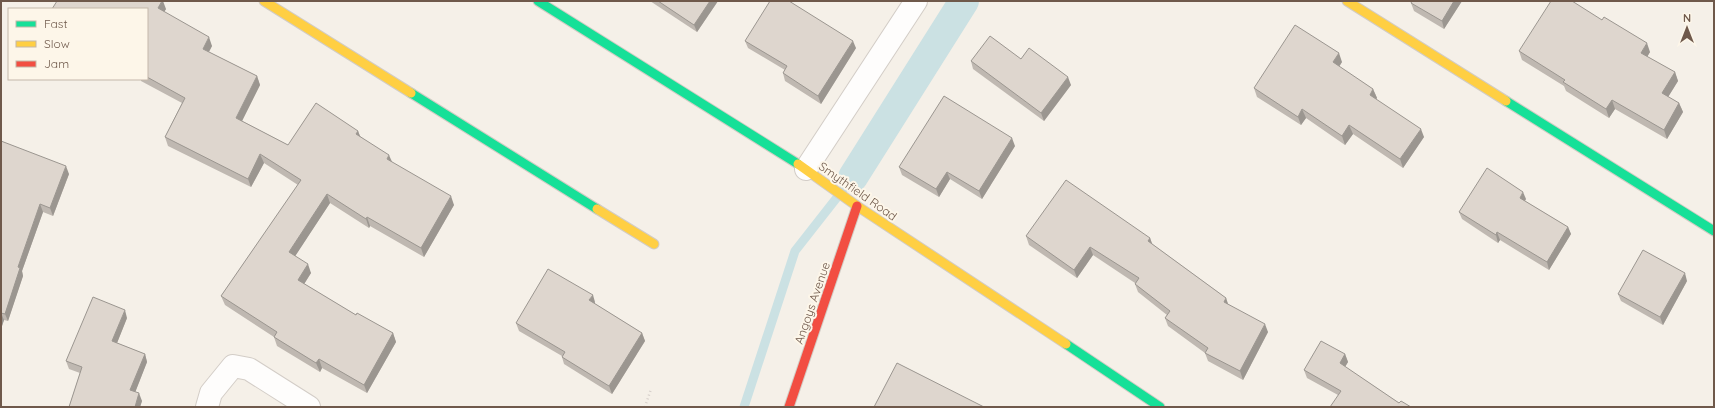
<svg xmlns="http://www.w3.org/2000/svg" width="1715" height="408" font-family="Quicksand,sans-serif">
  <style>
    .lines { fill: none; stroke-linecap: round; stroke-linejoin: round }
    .stream { stroke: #cbe1e3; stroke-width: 9 }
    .canal { stroke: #cbe1e3; stroke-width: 30 }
    .street-casing { stroke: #d3cdc7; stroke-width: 24 }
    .fast-casing { stroke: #d2ccc4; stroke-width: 11 }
    .slow-casing { stroke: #d2ccc4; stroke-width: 11 }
    .jam-casing { stroke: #d2ccc4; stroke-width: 11 }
    .path { stroke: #d6cfca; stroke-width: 2.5; stroke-dasharray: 1 3; stroke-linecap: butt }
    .street { stroke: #fefdfc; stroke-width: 22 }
    .fast { stroke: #16e098; stroke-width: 9 }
    .slow { stroke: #ffcf43; stroke-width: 9 }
    .jam { stroke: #f24e42; stroke-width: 9 }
    .wall { fill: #bfb8b1 }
    .shaded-wall { fill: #9b9690 }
    .building { fill: #ded6ce; stroke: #9b9690 }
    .labels { text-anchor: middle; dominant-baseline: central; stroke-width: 4; stroke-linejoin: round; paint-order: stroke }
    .street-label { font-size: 12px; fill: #6f594b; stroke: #fdf6e9 }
  </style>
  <rect width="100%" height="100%" fill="#f5f0e8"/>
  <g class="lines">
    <!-- stream -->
    <polyline class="stream" points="744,407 795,251 853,177"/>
    <!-- canal -->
    <polyline class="canal" points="853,177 964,1"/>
    <!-- street casing -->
    <g class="street-casing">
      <g id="street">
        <polyline points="806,169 916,1"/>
        <polyline points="207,407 211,393 233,366 249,369 309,407"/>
      </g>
    </g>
    <!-- fast casing -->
    <g class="fast-casing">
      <g id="fast">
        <polyline points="538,1 798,164"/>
        <polyline points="411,93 597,209"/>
        <polyline points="1506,101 1714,231"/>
        <polyline points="1066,344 1160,407"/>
      </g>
    </g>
    <!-- slow casing -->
    <g class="slow-casing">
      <g id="slow">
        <polyline points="264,1 411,93"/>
        <polyline points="1347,1 1506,101"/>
        <polyline points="798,164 857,206 1066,344"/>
        <polyline points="597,209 654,244"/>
      </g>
    </g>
    <!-- jam casing -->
    <g class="jam-casing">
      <polyline id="jam" points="789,407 857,206"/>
    </g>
    <!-- path -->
    <polyline class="path" points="645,407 651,389"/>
    <!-- street -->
    <use href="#street" class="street"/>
    <!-- fast -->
    <use href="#fast" class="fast"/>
    <!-- slow -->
    <use href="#slow" class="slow"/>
    <!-- jam -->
    <use href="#jam" class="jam"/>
  </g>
  <!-- wall -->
  <g class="wall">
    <polygon points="650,1 718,1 697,32"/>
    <polygon points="1412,1 1462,1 1444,29 1414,11 1411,3"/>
    <polygon points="147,9 166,9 164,12 212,46 209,52 257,76 260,85 242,121 288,145 358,131 360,136 392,163 454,205 424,257 370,226 369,228 330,203 295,256 311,273 304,284 356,315 393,333 396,342 367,393 322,368 320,372 277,346 274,337 225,305 221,296 298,185 264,163 251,187 168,146 165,137 182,103 141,81 141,79 147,79"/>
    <polygon points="745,41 856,48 821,104 785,81 783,73 785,70 748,48"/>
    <polygon points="1519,51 1650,52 1647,57 1675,72 1678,81 1668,97 1679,103 1683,112 1667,139 1615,109 1609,118 1566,91 1564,86 1522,60"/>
    <polygon points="1021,59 1071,85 1044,121 973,69 971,61"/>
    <polygon points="1342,62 1339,67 1373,89 1377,98 1376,99 1424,137 1403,168 1353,134 1345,145 1306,118 1301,125 1257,97 1254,88"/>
    <polygon points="1,141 69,174 53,216 43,212 22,271 23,276 8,321 4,320 1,329"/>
    <polygon points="1015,146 982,199 950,179 939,197 902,175 899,167"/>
    <polygon points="1526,199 1525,201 1568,227 1571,234 1549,270 1500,240 1498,243 1462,219 1459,212"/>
    <polygon points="1026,236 1150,238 1152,244 1226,298 1228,304 1268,332 1243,380 1208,361 1205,353 1168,326 1165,318 1167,315 1138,292 1135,284 1135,283 1093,255 1077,278 1029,245"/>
    <polygon points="1687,281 1663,325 1621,301 1618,294"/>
    <polygon points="595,302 595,304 642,333 645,341 612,394 564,364 562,357 562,356 519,331 516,323"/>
    <polygon points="127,318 117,343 145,354 147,362 135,392 142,401 140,407 69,407 80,373 69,369 66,361"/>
    <polygon points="1345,354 1348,362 1345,367 1399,403 1411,407 1338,395 1307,378 1304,370"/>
  </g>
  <!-- shaded-wall -->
  <g class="shaded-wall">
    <polygon points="162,1 163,1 166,9 161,17 158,8"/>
    <polygon points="710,1 718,1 697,32 694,25"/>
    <polygon points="1454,1 1462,1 1444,29 1442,21"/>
    <polygon points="209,37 212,46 206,57 203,49"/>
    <polygon points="853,41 856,48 821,104 818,96"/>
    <polygon points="1647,43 1650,52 1644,62 1641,53"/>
    <polygon points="1339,53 1342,62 1336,71 1333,62"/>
    <polygon points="1675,72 1678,81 1665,102 1662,93"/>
    <polygon points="257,76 260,85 239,127 236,118"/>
    <polygon points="1068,77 1071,85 1044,121 1041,113"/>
    <polygon points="1373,89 1377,98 1373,104 1370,95"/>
    <polygon points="1612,100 1615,109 1609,118 1606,109"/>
    <polygon points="1679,103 1683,112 1667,139 1664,130"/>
    <polygon points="1302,109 1306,118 1301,125 1298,117"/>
    <polygon points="1349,125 1353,134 1345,145 1342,136"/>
    <polygon points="1421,129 1424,137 1403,168 1400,159"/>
    <polygon points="358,131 361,139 356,134"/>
    <polygon points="1012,138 1015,146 982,199 979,191"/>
    <polygon points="260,154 264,163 251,187 248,179"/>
    <polygon points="389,155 393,164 387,159"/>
    <polygon points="66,166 69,174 53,216 50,208"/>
    <polygon points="947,172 950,179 939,197 936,189"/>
    <polygon points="1523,192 1526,199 1522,205 1520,198"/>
    <polygon points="327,194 330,203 292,261 289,252"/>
    <polygon points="451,196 454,205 424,257 421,248"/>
    <polygon points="40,204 43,212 22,271 23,276 8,321 5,314 18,267"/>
    <polygon points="367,217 370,226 369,228 366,219"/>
    <polygon points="1568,227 1571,234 1549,270 1547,262"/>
    <polygon points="1497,232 1500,240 1498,243 1496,235"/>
    <polygon points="1150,238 1153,246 1148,241"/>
    <polygon points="1090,247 1093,255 1077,278 1074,270"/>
    <polygon points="308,264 311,273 301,289 298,280"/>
    <polygon points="1685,273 1687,281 1663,325 1660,317"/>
    <polygon points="593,295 595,302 592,308 589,300"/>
    <polygon points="1226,298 1229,307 1224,302"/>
    <polygon points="125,310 127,318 115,348 112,341"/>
    <polygon points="1,313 4,320 1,329"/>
    <polygon points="1265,324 1268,332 1243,380 1240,371"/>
    <polygon points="393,333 396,342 367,393 364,385"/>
    <polygon points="642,333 645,341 612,394 609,386"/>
    <polygon points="145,354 147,362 133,398 130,390"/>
    <polygon points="1345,354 1348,362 1343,370 1340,363"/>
    <polygon points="319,359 322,368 320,372 316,363"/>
    <polygon points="139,393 142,401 140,407 135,407"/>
  </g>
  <!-- building -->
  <g class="building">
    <polygon points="57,1 162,1 158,8 209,37 203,49 257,76 236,118 288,145 316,103 358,131 356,134 389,155 387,159 451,196 421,248 367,217 366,219 327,194 289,252 308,264 298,280 356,315 357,313 393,333 364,385 319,359 316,363 274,337 277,332 221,296 301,180 260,154 248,179 165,137 185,98 147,77 147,9 52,9"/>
    <polygon points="658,1 710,1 694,25"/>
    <polygon points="770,1 789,1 853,41 818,96 783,73 787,66 745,41"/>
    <polygon points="1412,1 1454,1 1442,21 1411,3"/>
    <polygon points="1551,1 1572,1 1602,20 1604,17 1647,43 1641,53 1675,72 1662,93 1679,103 1664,130 1612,100 1606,109 1563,82 1565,80 1519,51"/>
    <polygon points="1295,25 1339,53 1333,62 1373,89 1370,95 1421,129 1400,159 1349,125 1342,136 1302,109 1298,117 1254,88"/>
    <polygon points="990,36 1021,59 1029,48 1068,77 1041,113 971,61"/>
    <polygon points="944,96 1012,138 979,191 947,172 936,189 899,167"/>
    <polygon points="1,141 66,166 50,208 40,204 18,267 20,268 5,314 1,313 1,314"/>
    <polygon points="1487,168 1523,192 1520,198 1568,227 1547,262 1497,232 1496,235 1459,212"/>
    <polygon points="1066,180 1150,238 1148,241 1226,298 1224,302 1265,324 1240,371 1205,353 1208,348 1165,318 1170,311 1135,284 1139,278 1090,247 1074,270 1026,236"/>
    <polygon points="1643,250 1685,273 1660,317 1618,294"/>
    <polygon points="548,269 593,295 589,300 642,333 609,386 562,357 565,352 516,323"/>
    <polygon points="93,297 125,310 112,341 145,354 130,390 139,393 135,407 69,407 82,367 66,361"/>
    <polygon points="1321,341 1345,354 1340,363 1399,403 1401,401 1411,407 1330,407 1341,391 1304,370"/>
    <polygon points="897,363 984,407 874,407"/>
  </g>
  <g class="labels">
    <!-- street labels -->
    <g class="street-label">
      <text transform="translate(858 191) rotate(35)">Smythfield Road</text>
      <text transform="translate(812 303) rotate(-71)">Angoys Avenue</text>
    </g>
  </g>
  <!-- border -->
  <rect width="1715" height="408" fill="none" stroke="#6f594b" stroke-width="4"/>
  <!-- legend -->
  <rect x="8" y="8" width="140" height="72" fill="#fdf6e9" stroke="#c4b7aa"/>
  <rect x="16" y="21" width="20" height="6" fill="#16e098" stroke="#c4b7aa"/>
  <text x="44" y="28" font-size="12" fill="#6f594b">Fast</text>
  <rect x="16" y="41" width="20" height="6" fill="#ffcf43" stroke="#c4b7aa"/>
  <text x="44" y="48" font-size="12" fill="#6f594b">Slow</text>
  <rect x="16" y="61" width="20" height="6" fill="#f24e42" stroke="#c4b7aa"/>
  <text x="44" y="68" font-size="12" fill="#6f594b">Jam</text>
  <!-- north arrow -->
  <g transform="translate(1687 28)" stroke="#fdf6e9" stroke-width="3" paint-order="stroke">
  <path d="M0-3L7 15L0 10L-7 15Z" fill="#6f594b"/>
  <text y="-6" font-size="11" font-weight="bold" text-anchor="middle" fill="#6f594b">N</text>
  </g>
</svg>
